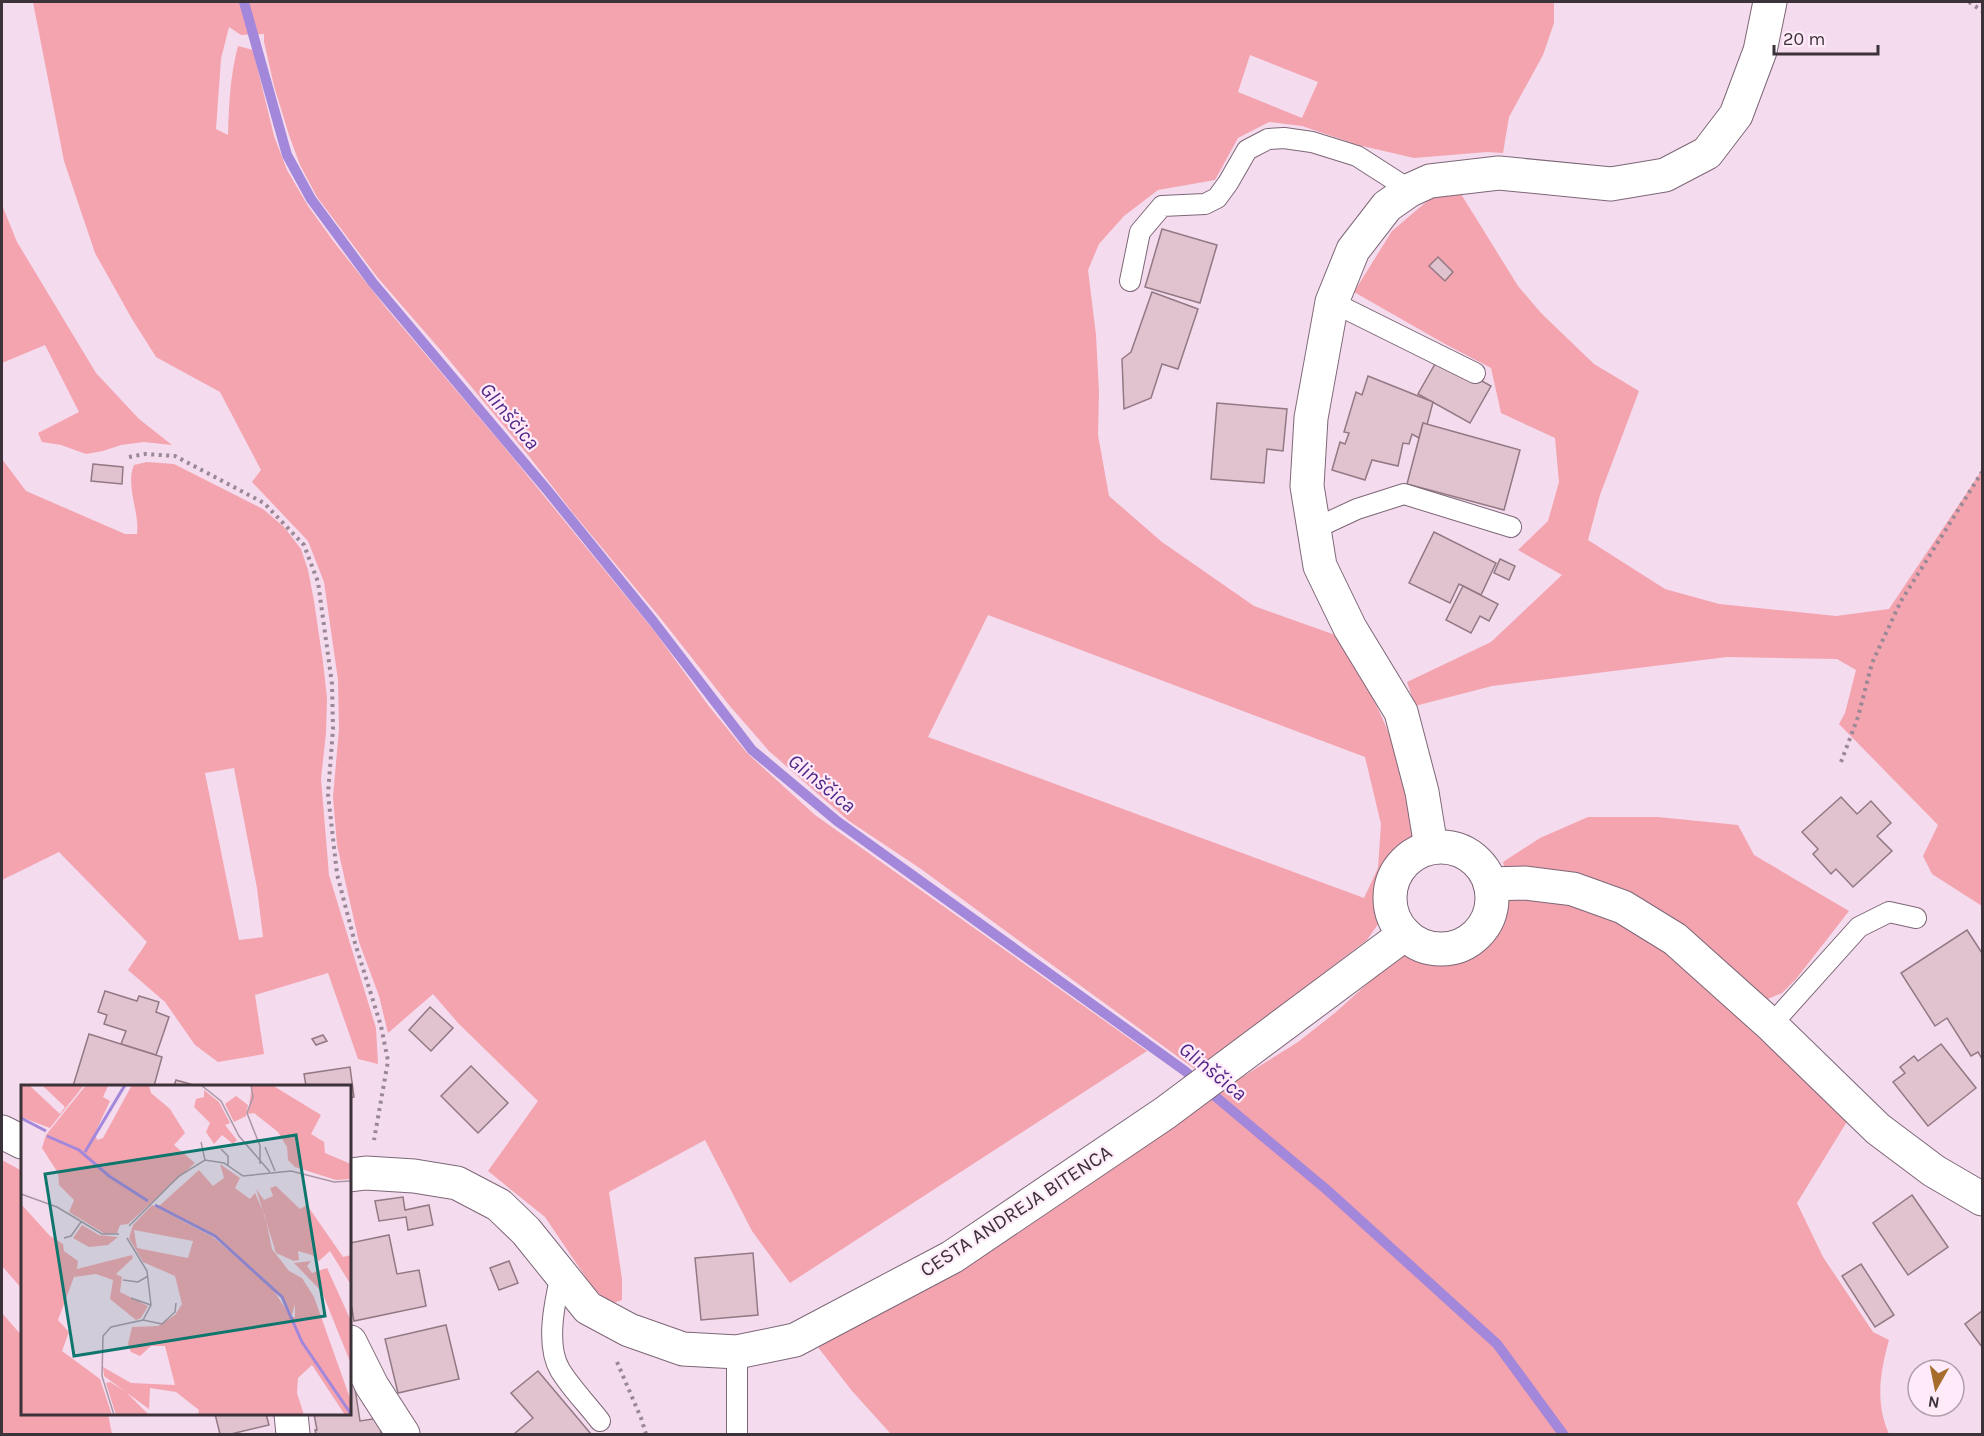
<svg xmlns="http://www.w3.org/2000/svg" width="1984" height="1436" font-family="Karla,sans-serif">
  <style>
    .green { fill: #f4a4af; fill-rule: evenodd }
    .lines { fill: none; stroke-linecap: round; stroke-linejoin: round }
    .stream { stroke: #a387da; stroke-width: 10 }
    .building { fill: #e0c3ce; stroke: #937983; stroke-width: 1.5 }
    .service-casing { stroke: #7d6777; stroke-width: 22 }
    .minor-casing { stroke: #7d6777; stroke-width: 35 }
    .tertiary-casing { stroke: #7d6777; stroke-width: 35 }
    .path { stroke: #998895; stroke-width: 4; stroke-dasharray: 3 4.5; stroke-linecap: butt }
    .service { stroke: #fff; stroke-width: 20 }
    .minor { stroke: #fff; stroke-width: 33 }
    .tertiary { stroke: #fff; stroke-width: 33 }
    .labels { text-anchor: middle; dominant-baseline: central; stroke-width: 4.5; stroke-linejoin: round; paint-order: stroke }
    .street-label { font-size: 20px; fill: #3c3239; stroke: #feeaf9 }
    .water-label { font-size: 21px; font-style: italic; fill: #512788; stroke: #feeaf9 }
    .inset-river { fill: none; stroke: #a387da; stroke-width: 3 }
    .inset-road { fill: none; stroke: #aa97a6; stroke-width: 1.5 }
    .view { fill: #0f766e; fill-opacity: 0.15; stroke: #0f766e; stroke-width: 3 }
    .inset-edge { fill: none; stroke: #3c3239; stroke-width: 3 }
  </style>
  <rect width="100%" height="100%" fill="#f4dbee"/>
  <!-- green -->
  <g class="green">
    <path d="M 33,2 L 1554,2 L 1554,23 L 1543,55 L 1509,117 L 1503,153 L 1487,152 L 1414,158 L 1358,145 L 1302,126 L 1269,122 L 1238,138 L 1215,180 L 1158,190 L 1124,216 L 1099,244 L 1088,270 L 1096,335 L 1099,392 L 1098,435 L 1109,496 L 1162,542 L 1254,606 L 1341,637 C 1363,677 1384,717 1399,760 C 1407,786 1411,814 1414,842 L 1395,857 L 1383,888 L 1383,917 L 1367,940 L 1196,1070 L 921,869 L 849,821 L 769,751 L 729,705 L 662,620 L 573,513 L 528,455 L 444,354 L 378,278 L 317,197 L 300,165 L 289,135 L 274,86 L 264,42 L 264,34 L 241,35 L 229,27 L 221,59 L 216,129 L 228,135 C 229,104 230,76 238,46 L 253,50 L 274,136 L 287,170 L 308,206 L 334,242 L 387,309 L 500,442 L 655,632 L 708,705 L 747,753 L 815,815 L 1147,1051 L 790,1283 L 752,1231 L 705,1140 L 609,1192 L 622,1279 L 622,1300 L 611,1304 L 593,1288 L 545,1217 L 488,1171 L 538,1101 L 459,1024 L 433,994 L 388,1033 L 379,996 L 359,942 L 337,845 L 333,797 L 339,729 L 338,680 L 324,582 L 308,541 L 252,482 L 261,470 L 220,392 L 156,357 L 132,319 L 95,253 L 64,161 ZM 1250,55 L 1318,82 L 1302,118 L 1238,92 ZM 988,615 L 1365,757 L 1381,824 L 1378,868 L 1364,898 L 928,737 Z"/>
    <polygon points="1461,194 1518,286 1541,313 1594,364 1639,391 1600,495 1588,540 1665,589 1719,604 1836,616 1889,609 1982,470 1982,906 1932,874 1923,856 1938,825 1839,724 1845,713 1856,670 1837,659 1727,657 1492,686 1415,706 1407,682 1491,642 1562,575 1518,550 1548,521 1559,482 1555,438 1501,413 1491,368 1445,344 1354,292 1392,231 1432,197"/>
    <polygon points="2,205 17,242 96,373 139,419 172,445 144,442 121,445 103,451 86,454 61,445 42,442 38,433 79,412 45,345 2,363"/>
    <path d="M 2,459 L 26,491 L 125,534 L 137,534 C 140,513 125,485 134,465 L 147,462 L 174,464 L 263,509 L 284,527 L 301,549 L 308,570 L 314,601 L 323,662 L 327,698 L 326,733 L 321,779 L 329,875 L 376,1028 L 378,1064 L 358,1059 L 328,973 L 255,995 L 264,1054 L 218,1062 L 195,1045 L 165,1002 L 128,970 L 147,942 L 59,852 L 2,880 ZM 234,768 L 257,888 L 263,937 L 239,940 L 205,773 Z"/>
    <polygon points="1588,817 1658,817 1738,825 1754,855 1849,911 1796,979 1782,993 1763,1001 1698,940 1505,872 1503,862 1540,838"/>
    <path d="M 1506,896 L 1553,896 L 1637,925 L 1851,1115 L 1797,1203 L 1823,1257 L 1873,1332 L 1889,1340 C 1880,1373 1875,1402 1889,1434 L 891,1434 L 852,1391 L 814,1342 L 854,1327 L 911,1298 L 1142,1149 L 1236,1081 L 1298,1042 L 1336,1012 L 1407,948 L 1437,957 L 1468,954 L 1495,928 Z"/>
    <polygon points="2,1160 22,1171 22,1289 2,1266"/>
    <polygon points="2,1313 22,1336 22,1414 108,1414 112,1434 2,1434"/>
  </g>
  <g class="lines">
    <!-- stream -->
    <polyline class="stream" points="244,2 287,155 311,199 373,283 548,491 653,621 752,750 837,821 1185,1071 1327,1190 1497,1344 1563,1434"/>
  </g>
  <!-- building -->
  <g class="building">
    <polygon points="1162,229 1217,245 1200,303 1145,287"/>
    <polygon points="1438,257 1453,272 1445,281 1429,266"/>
    <polygon points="1152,292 1198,309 1178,369 1162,364 1151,398 1124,409 1122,359 1131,352"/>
    <polygon points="1439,357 1491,386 1470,423 1418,394"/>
    <polygon points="1368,376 1433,402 1427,425 1423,423 1419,438 1412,434 1409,444 1403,443 1398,466 1372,460 1365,480 1332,470 1340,442 1345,444 1349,433 1344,432 1356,392 1362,395"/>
    <polygon points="1217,403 1287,409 1283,451 1267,449 1264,483 1211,479"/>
    <polygon points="1423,423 1520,450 1504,510 1407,484"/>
    <polygon points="93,464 123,467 122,484 91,481"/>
    <polygon points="1434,532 1496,563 1481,595 1459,584 1450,603 1409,583"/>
    <polygon points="1500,559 1515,566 1509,580 1494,573"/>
    <polygon points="1463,586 1498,604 1489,621 1480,616 1471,633 1446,620"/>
    <polygon points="1841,797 1857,814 1871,801 1891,823 1877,836 1892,851 1853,887 1836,869 1831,874 1813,854 1818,849 1802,832"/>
    <polygon points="1967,930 1982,953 1982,1059 1978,1052 1971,1056 1947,1018 1935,1026 1901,973"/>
    <polygon points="105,991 137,1001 139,996 159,1002 156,1012 169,1017 156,1055 121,1044 126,1031 104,1024 107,1015 98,1012"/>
    <polygon points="430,1007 453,1028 431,1051 409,1030"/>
    <polygon points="89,1034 162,1057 154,1086 73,1086"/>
    <polygon points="323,1035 327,1041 316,1045 312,1039"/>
    <polygon points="1941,1044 1976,1088 1928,1126 1893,1082 1905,1073 1900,1067 1914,1056 1918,1061"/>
    <polygon points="471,1066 508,1103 478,1133 441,1096"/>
    <polygon points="350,1067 354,1097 350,1098 350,1086 306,1086 304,1074"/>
    <polygon points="176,1080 197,1086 174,1086"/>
    <polygon points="1912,1195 1948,1247 1908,1275 1873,1223"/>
    <polygon points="403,1197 405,1210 429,1205 433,1225 408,1230 406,1217 379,1221 375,1201"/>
    <polygon points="389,1235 397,1274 419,1270 426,1306 354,1321 350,1297 350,1243"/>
    <polygon points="753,1253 758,1315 701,1320 695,1258"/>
    <polygon points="509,1261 518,1283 499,1290 490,1268"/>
    <polygon points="1861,1264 1894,1315 1875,1327 1842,1276"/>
    <polygon points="1982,1311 1982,1347 1965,1324"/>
    <polygon points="446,1325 459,1379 398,1393 385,1339"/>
    <polygon points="350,1356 360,1421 379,1418 381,1434 316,1434 315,1430 317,1430 314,1414 350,1414"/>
    <polygon points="538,1371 591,1434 514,1434 533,1418 511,1393"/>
    <polygon points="215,1414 266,1414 269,1425 231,1434 220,1434"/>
  </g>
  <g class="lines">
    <!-- service casing -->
    <g class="service-casing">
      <g id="service">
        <polyline points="1130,281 1140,232 1162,206 1205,204 1217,198 1228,183 1247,150 1268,139 1284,138 1312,142 1357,156 1410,190"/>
        <polyline points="1332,302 1475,373"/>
        <polyline points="1314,529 1357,509 1404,494 1511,527"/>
        <polyline points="1771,1025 1859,927 1889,912 1916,918"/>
        <path d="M 561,1274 C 555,1301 545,1345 560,1370 C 571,1388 587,1404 600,1421"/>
        <polyline points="737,1434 737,1352"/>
      </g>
    </g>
    <!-- minor casing -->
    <g class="minor-casing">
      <g id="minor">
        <polyline points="1490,884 1526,883 1573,889 1623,907 1675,939 1771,1025 1878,1129 1934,1171 1982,1199"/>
        <polyline points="350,1342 372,1386 403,1434"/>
        <polyline points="291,1414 293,1434"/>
      </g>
    </g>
    <!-- tertiary casing -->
    <g class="tertiary-casing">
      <g id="tertiary">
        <circle cx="1441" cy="898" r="51"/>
        <polyline points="1431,847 1422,792 1401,712 1350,628 1320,566 1307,486 1311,418 1332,302 1353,250 1387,206 1410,190 1430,181 1499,173 1611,184 1665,175 1707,153 1736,115 1760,51 1770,2"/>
        <polyline points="2,1132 22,1142"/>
        <polyline points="350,1175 366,1173 414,1176 457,1183 499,1205 526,1231 588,1308 629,1330 683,1349 737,1352 795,1340 952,1257 1165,1113 1405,934"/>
      </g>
    </g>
    <!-- path -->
    <g class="path">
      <polyline points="1969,2 1982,11"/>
      <polyline points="129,457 145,454 175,456 264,503 304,545 318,582 332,684 333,729 328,794 337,874 355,943 381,1026 388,1061 374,1140"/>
      <polyline points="1841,762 1858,717 1872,663 1901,601 1982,472"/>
      <polyline points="617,1362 641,1418 646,1434"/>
    </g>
    <!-- service -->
    <use href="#service" class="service"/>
    <!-- minor -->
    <use href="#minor" class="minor"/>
    <!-- tertiary -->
    <use href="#tertiary" class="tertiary"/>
  </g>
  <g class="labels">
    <!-- street labels -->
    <g class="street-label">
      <text transform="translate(1016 1211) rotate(-33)">CESTA ANDREJA BITENCA</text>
    </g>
    <!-- water labels -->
    <g class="water-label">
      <text transform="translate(510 416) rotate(50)">Glinščica</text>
      <text transform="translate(822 783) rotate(39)">Glinščica</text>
      <text transform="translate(1213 1071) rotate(39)">Glinščica</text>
    </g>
  </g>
  <!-- overview -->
  <g transform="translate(21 1085)">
    <rect width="330" height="330" fill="#f4dbee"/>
    <path d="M 0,0 L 8,0 L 39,29 L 44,22 L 21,0 L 63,0 L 29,43 L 0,32 ZM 65,0 L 87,1 L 82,12 L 89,16 L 74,48 L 76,55 L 82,53 L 111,0 L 128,0 L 130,8 L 149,24 L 164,48 L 153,60 L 174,78 L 107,139 L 99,140 L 96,148 L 84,149 L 48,127 L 53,115 L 38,100 L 37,88 L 21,63 L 25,50 ZM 231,0 L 251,0 L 300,30 L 290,49 L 303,57 L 304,68 L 330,79 L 330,94 L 315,95 L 274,82 L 267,75 L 266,62 L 257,47 L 233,28 L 227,29 ZM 183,5 L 198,17 L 209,38 L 204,40 L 216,55 L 212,59 L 201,50 L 193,59 L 185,47 L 189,38 L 173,22 L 175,14 L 183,12 ZM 215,11 L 227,20 L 225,31 L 213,37 L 204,19 ZM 199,79 L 219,93 L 214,103 L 229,114 L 234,108 L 244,131 L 251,164 L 268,186 L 281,193 L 293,212 L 330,316 L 330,330 L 324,330 L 291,280 L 277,293 L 276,308 L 283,330 L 177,330 L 178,325 L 155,307 L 129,303 L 128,324 L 83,291 L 82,282 L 110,298 L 154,300 L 144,261 L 130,261 L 119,271 L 110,267 L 107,259 L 111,242 L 137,241 L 154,230 L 161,219 L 154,191 L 122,177 L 108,153 L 112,140 L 131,120 L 192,152 L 251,203 L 270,232 L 274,232 L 274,219 L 271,230 L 261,211 L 194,151 L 138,121 L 178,85 L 192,101 L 203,93 ZM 113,145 L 172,156 L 167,173 L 116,163 ZM 255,101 L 279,124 L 286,120 L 322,172 L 330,170 L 330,200 L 309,166 L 298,176 L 291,170 L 277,166 L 278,175 L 273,176 L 255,168 L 235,104 L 243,115 L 252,111 L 249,103 ZM 0,119 L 29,151 L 42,159 L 43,166 L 57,176 L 56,184 L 111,170 L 112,173 L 95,189 L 101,192 L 99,207 L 127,221 L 120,233 L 115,235 L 89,214 L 92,195 L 75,189 L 53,192 L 37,235 L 48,247 L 41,266 L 79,294 L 91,330 L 0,330 ZM 61,140 L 78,150 L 97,152 L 87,160 L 68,162 L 52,153 ZM 290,176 L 286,181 L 291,188 L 306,183 L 330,236 L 330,279 L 301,207 L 273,178 ZM 89,297 L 105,307 L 128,330 L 95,330 L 85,298 Z" fill="#f4a4af" fill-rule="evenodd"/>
    <path class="inset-river" d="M 0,33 L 25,46M 26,51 L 58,65 L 88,91 L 127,116M 64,67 L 104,0M 134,120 L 194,151 L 261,212 L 281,257 L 330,329"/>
    <path class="inset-road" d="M 180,0 L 200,16 L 218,51 L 249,87M 230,0 L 232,12 L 226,28 L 239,61 L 239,79M 180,57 L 184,75M 244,62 L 254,86M 200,64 L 207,71 L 207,81M 0,109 L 36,122 L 81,149 L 98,149M 108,141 L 158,91 L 184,75 L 203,78 L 222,91 L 270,86 L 313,97 L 330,96M 43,153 L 50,151 L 60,137M 102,195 L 117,197 L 127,191M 110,213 L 130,220M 122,235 L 141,239 L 154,227 L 155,218M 93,330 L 81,291 L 82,251 L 90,242 L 122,235 L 130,220 L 126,186 L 106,153"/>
    <path class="view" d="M 275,50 L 304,231 L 53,271 L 24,89 Z"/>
    <rect width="330" height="330" class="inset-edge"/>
  </g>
  <!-- border -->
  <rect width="1984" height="1436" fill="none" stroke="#3c3239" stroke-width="6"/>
  <!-- north arrow -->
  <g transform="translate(1936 1388) rotate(189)"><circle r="28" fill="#feeaf9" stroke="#b0a0ac" stroke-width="1.5"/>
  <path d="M0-4.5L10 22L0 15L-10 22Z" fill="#a66c2b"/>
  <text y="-9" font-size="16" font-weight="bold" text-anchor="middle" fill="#3c3239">N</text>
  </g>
  <!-- scale -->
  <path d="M1774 45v9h104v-9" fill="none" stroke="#3c3239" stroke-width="3"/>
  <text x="1783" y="45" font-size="18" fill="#3c3239" stroke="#feeaf9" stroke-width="4.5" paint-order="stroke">20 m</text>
</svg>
